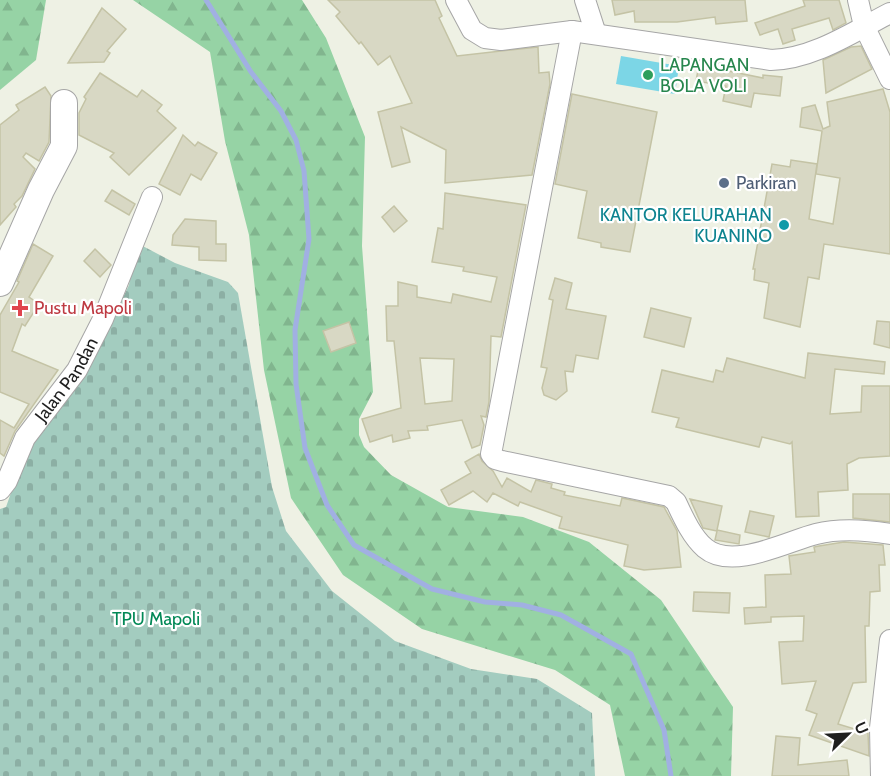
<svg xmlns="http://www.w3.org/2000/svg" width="890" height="776" font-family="Cabin,sans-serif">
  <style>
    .forest { fill: url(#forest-firs) }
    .cemetery { fill: url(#cemetery-stones) }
    .pitch { fill: #7cd6e6 }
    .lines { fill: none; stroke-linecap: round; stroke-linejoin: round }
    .stream { stroke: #a1b0e2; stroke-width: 5 }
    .building { fill: #d8d8c4; stroke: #c4c3a5; stroke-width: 1.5; fill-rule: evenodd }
    .minor-casing { stroke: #a6a6a6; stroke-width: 22 }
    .tertiary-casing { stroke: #a6a6a6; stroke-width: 28 }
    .minor { stroke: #fff; stroke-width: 20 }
    .tertiary { stroke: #fff; stroke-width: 26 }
    .leisure-dot { fill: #2e9e5b; stroke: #fff; stroke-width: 2 }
    .service-dot { fill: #5c6f8a; stroke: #fff; stroke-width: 2 }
    .culture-dot { fill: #0f9aa8; stroke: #fff; stroke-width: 2 }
    .health-dot { fill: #e0444e; stroke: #fff; stroke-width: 2 }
    .labels { text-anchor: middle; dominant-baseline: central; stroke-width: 4.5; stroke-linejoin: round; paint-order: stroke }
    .leisure-label { font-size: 18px; fill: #27864d; stroke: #fff; text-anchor: start }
    .service-label { font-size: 18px; fill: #4e5e75; stroke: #fff; text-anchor: start }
    .culture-label { font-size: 18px; fill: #0d838f; stroke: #fff; text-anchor: end }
    .health-label { font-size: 18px; fill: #be3a42; stroke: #fff; text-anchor: start }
    .street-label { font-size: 18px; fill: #1f1f1f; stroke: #fff }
    .park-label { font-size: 18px; fill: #028856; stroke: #fff }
  </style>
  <defs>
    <pattern id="forest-firs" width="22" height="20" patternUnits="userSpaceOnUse" patternTransform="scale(1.5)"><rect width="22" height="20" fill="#96d3a5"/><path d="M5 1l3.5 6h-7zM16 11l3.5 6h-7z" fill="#81b58e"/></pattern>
    <pattern id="cemetery-stones" width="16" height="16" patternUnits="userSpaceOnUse" patternTransform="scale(1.5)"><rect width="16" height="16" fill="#a3ccbf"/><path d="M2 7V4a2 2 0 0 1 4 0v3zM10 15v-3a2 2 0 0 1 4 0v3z" fill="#8cafa4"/></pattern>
  </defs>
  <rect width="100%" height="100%" fill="#eef1e4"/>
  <!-- forest -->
  <g class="forest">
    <polygon points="0,0 46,0 36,60 0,90"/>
    <polygon points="133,0 302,0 326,38 365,137 362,246 373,392 359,419 359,435 364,447 391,475 448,507 523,517 589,542 661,600 733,707 731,776 625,776 610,705 555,670 422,629 343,575 291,498 264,370 249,235 225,141 210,52"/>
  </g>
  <!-- cemetery -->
  <polygon class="cemetery" points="137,243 175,263 228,282 238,293 272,487 286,531 332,591 395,641 471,669 537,679 592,713 595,776 0,776 0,509 6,507 25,453 114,316 129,285"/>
  <!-- pitch -->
  <polygon class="pitch" points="621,56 679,66 675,94 616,84"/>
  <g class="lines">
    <!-- stream -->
    <polyline class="stream" points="206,0 251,72 281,111 296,140 304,171 309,239 295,330 296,384 305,448 327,505 354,545 432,589 485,602 522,605 561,615 631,654 664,730 671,776"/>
  </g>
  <!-- building -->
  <g class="building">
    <polygon points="328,0 435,0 442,16 439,18 457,56 538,47 539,73 549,72 550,84 532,175 445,183 446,150 401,127 410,162 392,167 378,112 412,103 390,56 378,65 361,42 359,44 336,16 340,12"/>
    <polygon points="612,0 745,0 747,21 716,24 715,17 677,22 635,22 634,11 615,15"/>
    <polygon points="803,0 839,0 846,23 833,30 829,18 792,29 795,40 783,44 778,29 760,35 755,23 805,6"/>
    <polygon points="102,8 126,29 107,51 110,53 104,62 68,63"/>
    <polygon points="861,46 872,69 826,93 823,60 851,47"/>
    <polygon points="699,65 763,78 763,75 782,77 780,96 754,93 751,107 723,101 726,86 696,81"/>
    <polygon points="100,73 137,97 142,90 162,105 157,111 176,128 129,175 110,157 114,153 79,135 79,113 86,99 84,97"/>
    <polygon points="45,87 51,96 49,142 39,161 26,153 23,157 35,169 22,196 14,204 16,207 0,225 0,125 19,110 16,105"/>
    <polygon points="883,89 890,112 890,254 824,244 819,279 808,277 800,327 764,318 769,283 754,280 755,269 753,269 772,164 790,167 791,160 817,164 809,219 833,224 840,178 816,174 822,131 800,127 802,108 815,105 823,129 830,126 827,102"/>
    <polygon points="572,94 657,112 630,252 601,247 601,243 578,238 587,191 555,184"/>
    <polygon points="183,135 195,146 198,142 217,153 201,180 191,174 180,195 159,184"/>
    <polygon points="112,190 135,204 129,215 105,201"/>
    <path d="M 445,193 L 526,205 L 501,337 L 491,336 L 489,402 L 486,417 L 481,416 L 484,425 L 480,445 L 472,448 L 462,420 L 427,426 L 428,430 L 408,431 L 410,438 L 393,442 L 392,435 L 370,442 L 362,419 L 401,408 L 394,341 L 387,341 L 386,306 L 398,306 L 398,282 L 417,286 L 417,297 L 451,303 L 453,294 L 491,302 L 497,277 L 463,271 L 464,267 L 432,262 L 438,228 L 443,229 ZM 420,358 L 454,359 L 452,401 L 425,404 Z"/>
    <polygon points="394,206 407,221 394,232 382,217"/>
    <polygon points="185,219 216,221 216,244 226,244 226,261 199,260 199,247 172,245 173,235"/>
    <polygon points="33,244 53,256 29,297 39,304 25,326 22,324 12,351 58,370 15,431 4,456 0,453 0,420 14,428 29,404 0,392 0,315 19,282 17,281"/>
    <polygon points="95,249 111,265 100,277 84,261"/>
    <polygon points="555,278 572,283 566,309 606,316 598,359 576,355 573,372 565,371 567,391 556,400 544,395 542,388 547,368 541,367 553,300 549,299"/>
    <polygon points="651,308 691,318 684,347 644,337"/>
    <polygon points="877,321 890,322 890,348 874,344"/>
    <polygon points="349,322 356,343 331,352 323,331"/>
    <polygon points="808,353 885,362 884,374 835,369 830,414 861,412 862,386 890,386 890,456 859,458 847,464 848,490 818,492 819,516 796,517 792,442 790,444 762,437 759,447 676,427 679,418 652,412 662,370 713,382 716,370 723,372 727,358 805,378"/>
    <polygon points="479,454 482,461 493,471 502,487 507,478 531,492 536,480 552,484 551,488 565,492 564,495 620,506 622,498 664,507 677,531 681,567 644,570 624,566 628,545 559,528 562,517 520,502 518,506 493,493 487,502 473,491 449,505 441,490 471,473 465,462"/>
    <polygon points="853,494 890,494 890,522 853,518"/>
    <polygon points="690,499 722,506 717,530 740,535 739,544 715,540 717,531 703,528"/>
    <polygon points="750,511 774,516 769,537 745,532"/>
    <polygon points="844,542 883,545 885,565 879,565 880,591 870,592 869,626 865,626 866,682 853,683 838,724 868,733 869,756 809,735 817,714 806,710 816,681 782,684 779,642 803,641 804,616 771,617 771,622 745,624 744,608 766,607 765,575 791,574 789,556 815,552 814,547 819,546"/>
    <polygon points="694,592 730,593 729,613 693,611"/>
    <polygon points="776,736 800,738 798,765 847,760 849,776 772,776"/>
  </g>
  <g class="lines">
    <!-- minor casing -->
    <g class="minor-casing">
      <g id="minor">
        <path d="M 456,0 L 472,30 L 485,38 L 501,40 L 572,31 L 771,60 C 813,59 853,32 890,13"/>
        <polyline points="585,0 596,34"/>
        <polyline points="858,0 864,26 890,79"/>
        <path d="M 572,31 L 491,454 L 495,459 L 502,461 L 669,496 L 676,502 C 683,517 692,537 705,548 C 732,571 788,541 816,534 C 840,528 866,530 890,534"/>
        <path id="s1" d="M 0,490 L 7,481 L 25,438 L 77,370 L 103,319 L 152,197"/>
        <polyline points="881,776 880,728 890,640"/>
      </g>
    </g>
    <!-- tertiary casing -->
    <g class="tertiary-casing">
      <polyline id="tertiary" points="0,283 41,190 64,146 64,103"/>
    </g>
    <!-- minor -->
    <use href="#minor" class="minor"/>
    <!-- tertiary -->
    <use href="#tertiary" class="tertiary"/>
  </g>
  <!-- markers -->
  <circle class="leisure-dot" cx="648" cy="75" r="6"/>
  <circle class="service-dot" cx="724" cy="183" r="6"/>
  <circle class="culture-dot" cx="784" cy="225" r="6"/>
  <path class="health-dot" d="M17 299h6v6h6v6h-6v6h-6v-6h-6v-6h6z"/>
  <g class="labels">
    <!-- leisure labels -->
    <g class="leisure-label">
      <text x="660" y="65">LAPANGAN<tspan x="660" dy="21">BOLA VOLI</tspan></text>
    </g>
    <!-- service labels -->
    <g class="service-label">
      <text x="736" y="183">Parkiran</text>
    </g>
    <!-- culture labels -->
    <g class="culture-label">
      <text x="772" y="215">KANTOR KELURAHAN<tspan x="772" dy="21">KUANINO</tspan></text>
    </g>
    <!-- health labels -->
    <g class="health-label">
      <text x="34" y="308">Pustu Mapoli</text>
    </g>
    <!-- street labels -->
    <g class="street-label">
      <text stroke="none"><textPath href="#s1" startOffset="130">Jalan Pandan</textPath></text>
    </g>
    <!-- park labels -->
    <g class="park-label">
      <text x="156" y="619">TPU Mapoli</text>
    </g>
  </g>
  <!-- north arrow -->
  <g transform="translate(848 734) rotate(66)" stroke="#ffffff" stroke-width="4.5" paint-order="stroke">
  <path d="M0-4.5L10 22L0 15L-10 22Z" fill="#1f1f1f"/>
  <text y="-9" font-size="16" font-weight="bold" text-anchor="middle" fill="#1f1f1f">U</text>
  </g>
</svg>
